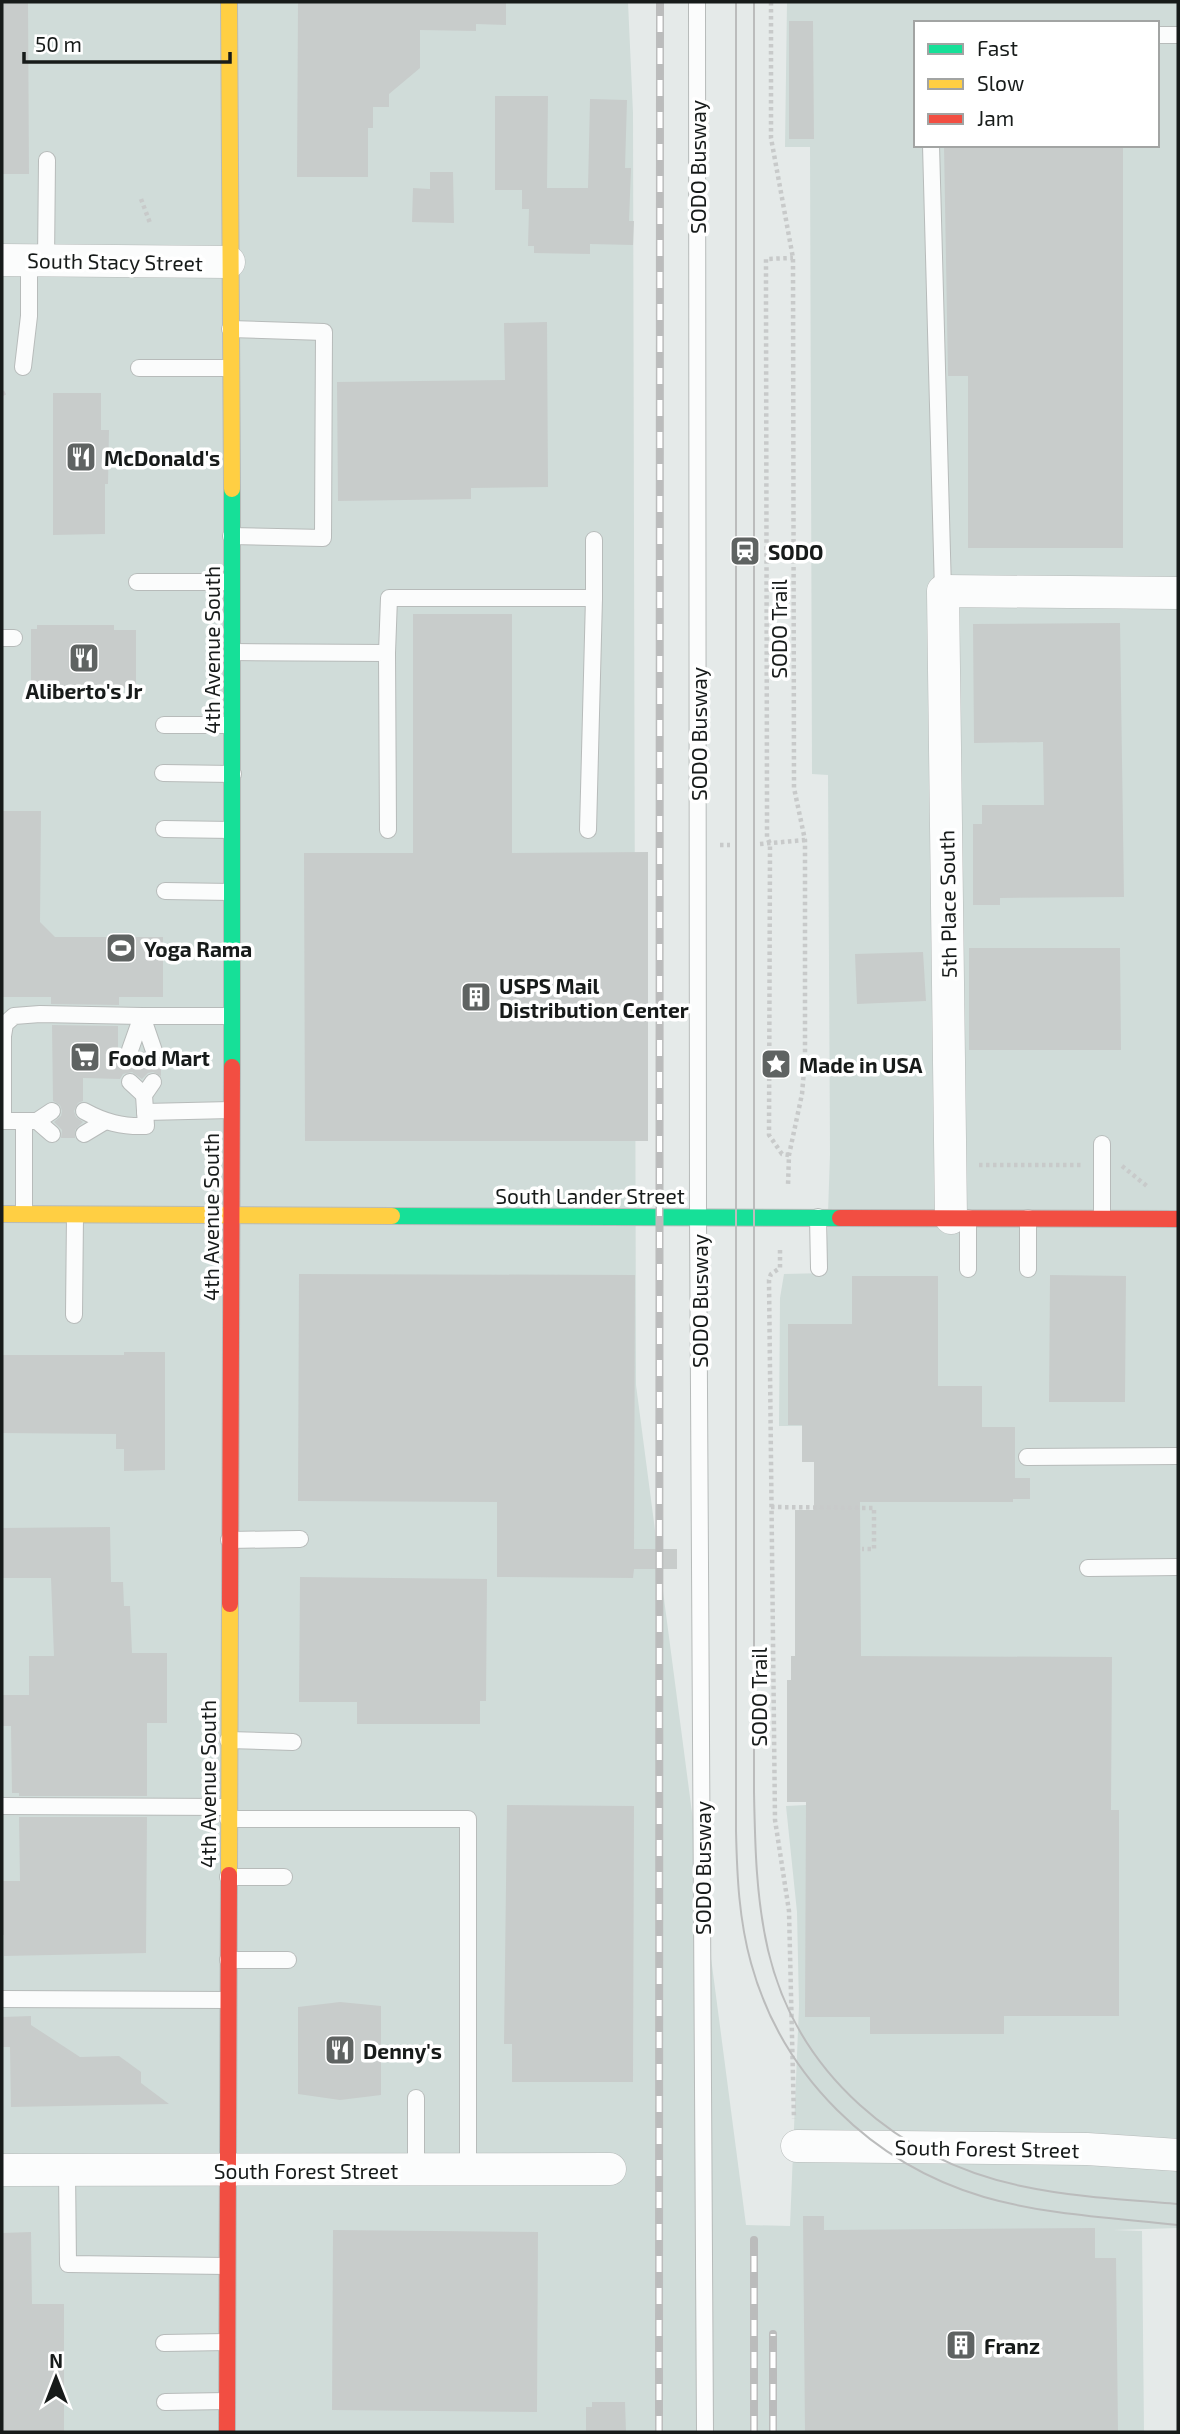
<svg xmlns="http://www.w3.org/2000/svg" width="1180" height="2434" font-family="'Exo 2',sans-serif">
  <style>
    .built { fill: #d0dcd9; fill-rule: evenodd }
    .building { fill: #c8cccb }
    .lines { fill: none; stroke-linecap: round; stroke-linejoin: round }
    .lane-casing { stroke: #b7bbba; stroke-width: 18 }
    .street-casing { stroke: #b7bbba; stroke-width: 33 }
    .fast-casing { stroke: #b7bbba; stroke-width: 18 }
    .slow-casing { stroke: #b7bbba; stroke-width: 18 }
    .jam-casing { stroke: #b7bbba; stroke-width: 18 }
    .path { stroke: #c8caca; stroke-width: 4.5; stroke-dasharray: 3.5 3.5; stroke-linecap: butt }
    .lane { stroke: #fbfcfc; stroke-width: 16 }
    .street { stroke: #fbfcfc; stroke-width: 32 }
    .fast { stroke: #16e098; stroke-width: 16 }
    .slow { stroke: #ffcf43; stroke-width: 16 }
    .jam { stroke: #f24e42; stroke-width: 16 }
    .tram { stroke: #bbbcbc; stroke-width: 2 }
    .rail-casing { stroke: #bbbcbc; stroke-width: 8 }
    .rail { stroke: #fff; stroke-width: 5; stroke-dasharray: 16; stroke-linecap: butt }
    .labels { text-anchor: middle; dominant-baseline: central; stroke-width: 7; stroke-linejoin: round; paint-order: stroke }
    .street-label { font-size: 21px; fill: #171b1a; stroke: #fff }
    .poi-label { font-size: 21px; font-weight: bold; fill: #171b1a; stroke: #fff; text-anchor: start }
  </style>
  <rect width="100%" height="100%" fill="#e5eae9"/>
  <!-- built -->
  <path class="built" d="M 2,2 L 628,2 L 633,113 L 636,1385 L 746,2225 L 790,2226 L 799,2006 L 797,1912 L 786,1806 L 806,1805 L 820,1426 L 779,1426 L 780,1298 L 784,1274 L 826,1273 L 830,1154 L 828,775 L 812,774 L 810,147 L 785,147 L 787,2 L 1178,2 L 1178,2228 L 1113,2230 L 1142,2231 L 1144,2432 L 2,2432 ZM 916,23 L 1157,23 L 1157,145 L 916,145 Z"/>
  <!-- building -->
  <g class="building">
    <polygon points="2,2 28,2 29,174 2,174"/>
    <polygon points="298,2 506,2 506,25 476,24 476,31 420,30 420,68 389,94 389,107 373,107 373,128 368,128 368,177 297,177"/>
    <polygon points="789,21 813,21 814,139 789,139"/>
    <polygon points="495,96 548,96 547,188 588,188 590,99 627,100 625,168 631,168 629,221 634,221 633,245 590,244 590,254 534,253 534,246 528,246 529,209 522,209 522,190 495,190"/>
    <polygon points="944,145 1123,145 1123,548 968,548 968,376 948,376"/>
    <polygon points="430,172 453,172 454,223 412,222 413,188 430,189"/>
    <polygon points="547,322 548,487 471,488 471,499 338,501 337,382 505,380 504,323"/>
    <polygon points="53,393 101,393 101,430 109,430 108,484 105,484 105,534 53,535"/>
    <polygon points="413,614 512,614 512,853 648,852 648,1141 305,1141 304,853 413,853"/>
    <polygon points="1120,623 1124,897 1000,898 1000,905 973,905 973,824 982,824 982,805 1044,805 1043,742 974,743 973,624"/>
    <polygon points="37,625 114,625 114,630 136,630 136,688 116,688 116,696 38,697 38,686 31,686 31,629 37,629"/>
    <polygon points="2,811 41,811 40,922 55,937 163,937 163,997 119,997 119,1005 51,1004 51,997 2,997"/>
    <polygon points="969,948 1120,948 1121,1050 969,1050"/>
    <polygon points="923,952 926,1001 857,1004 855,954"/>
    <polygon points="52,1025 118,1026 118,1050 120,1050 122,1056 127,1060 133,1060 143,1051 147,1058 151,1061 161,1059 161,1076 153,1072 148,1073 142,1079 132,1072 123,1074 120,1079 83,1078 83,1101 78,1103 74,1111 76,1117 83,1122 75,1130 75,1138 61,1138 62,1130 54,1122 61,1116 62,1111 60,1105 53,1101"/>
    <polygon points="299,1274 635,1275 634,1549 677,1549 677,1569 634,1569 633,1578 497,1577 497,1502 298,1501"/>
    <polygon points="1050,1275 1126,1276 1125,1402 1049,1402"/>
    <polygon points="852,1276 938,1276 938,1386 982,1386 982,1427 1015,1427 1015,1478 1030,1478 1030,1499 1013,1499 1013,1502 860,1502 861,1656 1112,1657 1111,1810 1119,1810 1119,2016 1004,2016 1004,2034 870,2034 870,2017 805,2017 806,1802 787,1802 787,1680 791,1680 791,1656 795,1656 795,1510 814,1510 814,1462 802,1462 802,1425 788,1425 788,1324 852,1324"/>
    <polygon points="124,1352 165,1352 165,1470 124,1471 124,1449 116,1449 116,1434 2,1433 2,1355 124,1355"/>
    <polygon points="110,1527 111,1582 123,1582 124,1606 130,1606 132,1653 167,1653 167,1723 147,1723 147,1796 19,1796 19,1793 12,1793 11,1726 2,1726 2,1695 29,1695 29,1656 54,1656 51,1578 2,1578 2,1528"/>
    <polygon points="300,1577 487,1579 486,1701 480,1701 480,1724 357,1724 357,1702 299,1702"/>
    <polygon points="507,1805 634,1806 633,2082 512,2082 512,2044 504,2044"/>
    <polygon points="19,1817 147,1817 146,1953 4,1956 4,1935 2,1935 2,1881 20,1881"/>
    <polygon points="340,2002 381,2006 381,2095 340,2100 298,2094 298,2007"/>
    <polygon points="31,2016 31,2025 80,2057 119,2056 141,2072 141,2083 169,2104 11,2107 10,2047 2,2047 2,2017"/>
    <polygon points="803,2216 824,2216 824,2230 1095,2228 1095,2258 1116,2258 1118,2432 805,2432"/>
    <polygon points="333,2230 538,2232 537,2412 332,2410"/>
    <polygon points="31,2232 32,2304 64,2304 64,2432 2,2432 2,2233"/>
    <polygon points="592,2402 625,2402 626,2432 586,2432 586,2407 592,2407"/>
  </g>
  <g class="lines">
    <!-- lane casing -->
    <g class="lane-casing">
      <g id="lane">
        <polyline points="697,2 698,1217 705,2432"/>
        <polyline points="1157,35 1178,35"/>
        <polyline points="931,145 943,591"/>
        <polyline points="46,261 47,160"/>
        <polyline points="230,329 324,332 323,538 231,536"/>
        <polyline points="23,367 29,316 29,261"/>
        <polyline points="139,368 230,368"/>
        <polyline points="137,582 231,582"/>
        <polyline points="2,638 14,638"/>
        <polyline points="232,652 387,653 388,830"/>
        <polyline points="387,653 389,598 594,598 594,540"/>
        <polyline points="164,725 232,725"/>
        <polyline points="163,773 233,774"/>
        <polyline points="164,829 232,830"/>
        <polyline points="588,830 594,598"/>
        <polyline points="165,891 232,892"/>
        <polyline points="130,1050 142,1016 232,1016"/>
        <polyline points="130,1082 144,1095"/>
        <polyline points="52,1111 37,1121 52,1134"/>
        <path d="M 84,1111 C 104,1122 122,1127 146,1126 L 144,1095 L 153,1082"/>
        <polyline points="145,1112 231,1110"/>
        <polyline points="24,1121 24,1214"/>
        <polyline points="37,1121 3,1121 3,1036 5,1024 14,1016 40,1014 142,1016 154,1051"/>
        <polyline points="84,1134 104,1122"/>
        <polyline points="1102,1144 1102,1218"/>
        <polyline points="818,1217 819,1268"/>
        <polyline points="968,1269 968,1218"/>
        <polyline points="1028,1269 1028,1218"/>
        <polyline points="74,1315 75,1215"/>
        <polyline points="1027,1457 1178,1456"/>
        <polyline points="229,1540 300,1539"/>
        <polyline points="1088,1568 1178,1567"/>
        <polyline points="228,1740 293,1742"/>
        <polyline points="2,1806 228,1807"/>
        <polyline points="228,1819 468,1819 468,2170"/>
        <polyline points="228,1877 284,1877"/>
        <polyline points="228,1960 288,1960"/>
        <polyline points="2,1999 228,2000"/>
        <polyline points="416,2098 416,2170"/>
        <polyline points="67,2170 68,2264 227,2266"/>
        <polyline points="164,2343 227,2342"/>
        <polyline points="165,2402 227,2401"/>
      </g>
    </g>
    <!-- street casing -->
    <g class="street-casing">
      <g id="street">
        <polyline points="2,260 229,262"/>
        <polyline points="951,1218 943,591 1178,593"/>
        <polyline points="797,2146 1087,2149 1178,2155"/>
        <polyline points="2,2170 610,2169"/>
      </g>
    </g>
    <!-- fast casing -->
    <g class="fast-casing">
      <g id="fast">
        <polyline points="232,489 232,1067"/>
        <polyline points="392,1216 840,1218"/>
      </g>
    </g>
    <!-- slow casing -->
    <g class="slow-casing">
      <g id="slow">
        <polyline points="229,2 232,489"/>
        <polyline points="2,1214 392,1216"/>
        <polyline points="229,1875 230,1604"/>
      </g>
    </g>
    <!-- jam casing -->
    <g class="jam-casing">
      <g id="jam">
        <polyline points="840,1218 1178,1219"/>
        <polyline points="230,1604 232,1067"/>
        <polyline points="227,2432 229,1875"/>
      </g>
    </g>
    <!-- path -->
    <g class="path">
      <polyline points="771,2 771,138 793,258 794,788 805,840 805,1059 802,1094 789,1155 788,1186"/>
      <polyline points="141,199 150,223"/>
      <polyline points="2,394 8,391"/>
      <polyline points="760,844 805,840"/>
      <polyline points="720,845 730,845"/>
      <polyline points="789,1155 782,1154 769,1135 770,844 767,837 767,806 766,295 766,259 793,258"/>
      <polyline points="979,1165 1082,1165"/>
      <polyline points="1122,1166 1148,1187"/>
      <polyline points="780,1250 780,1268 771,1274 769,1280 775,1820 789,1911 794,2119"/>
      <polyline points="771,1507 874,1508 874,1549 862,1549"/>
    </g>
    <!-- lane -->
    <use href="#lane" class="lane"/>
    <!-- street -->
    <use href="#street" class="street"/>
    <!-- fast -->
    <use href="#fast" class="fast"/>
    <!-- slow -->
    <use href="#slow" class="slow"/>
    <!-- jam -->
    <use href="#jam" class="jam"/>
    <!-- tram -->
    <g class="tram">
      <path d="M 736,2 L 736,1831 C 737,1876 739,1920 751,1963 C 782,2076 872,2164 984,2197 C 1046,2215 1114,2218 1178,2225"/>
      <path d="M 754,2 L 754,1792 C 755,1845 756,1898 768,1950 C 797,2074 899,2160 1021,2186 C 1072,2197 1126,2200 1178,2204"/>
    </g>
    <!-- rail casing -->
    <g class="rail-casing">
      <g id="rail">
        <polyline points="659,2432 660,2"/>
        <polyline points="754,2432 754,2240"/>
        <polyline points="773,2432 773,2334"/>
      </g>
    </g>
    <!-- rail -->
    <use href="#rail" class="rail"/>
  </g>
  <!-- icons -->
  <defs>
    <g id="restaurant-square" transform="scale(1.575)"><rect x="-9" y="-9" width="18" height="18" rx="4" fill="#5f6362" stroke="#fff"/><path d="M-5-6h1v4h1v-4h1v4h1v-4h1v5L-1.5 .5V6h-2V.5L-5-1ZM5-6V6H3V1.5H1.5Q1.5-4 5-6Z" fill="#fff"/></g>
    <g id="station-square" transform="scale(1.575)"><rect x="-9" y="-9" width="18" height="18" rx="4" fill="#5f6362" stroke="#fff"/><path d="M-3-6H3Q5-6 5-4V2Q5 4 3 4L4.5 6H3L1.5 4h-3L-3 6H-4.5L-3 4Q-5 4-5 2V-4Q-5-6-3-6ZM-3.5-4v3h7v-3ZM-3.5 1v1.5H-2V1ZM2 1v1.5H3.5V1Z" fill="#fff"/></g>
    <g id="stadium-square" transform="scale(1.575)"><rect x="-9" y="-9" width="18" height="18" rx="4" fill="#5f6362" stroke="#fff"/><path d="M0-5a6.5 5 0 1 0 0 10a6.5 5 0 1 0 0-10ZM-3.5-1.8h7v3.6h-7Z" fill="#fff"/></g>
    <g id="building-square" transform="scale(1.575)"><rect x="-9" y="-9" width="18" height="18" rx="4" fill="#5f6362" stroke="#fff"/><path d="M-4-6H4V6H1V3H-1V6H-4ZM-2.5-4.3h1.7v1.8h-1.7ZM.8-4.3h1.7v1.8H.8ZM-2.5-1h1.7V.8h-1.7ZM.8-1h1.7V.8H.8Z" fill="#fff"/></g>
    <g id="supermarket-square" transform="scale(1.575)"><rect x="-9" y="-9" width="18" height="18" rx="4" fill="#5f6362" stroke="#fff"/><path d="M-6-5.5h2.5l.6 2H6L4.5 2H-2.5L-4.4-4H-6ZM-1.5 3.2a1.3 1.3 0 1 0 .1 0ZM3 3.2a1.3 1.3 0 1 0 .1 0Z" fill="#fff"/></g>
    <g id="sight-square" transform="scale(1.575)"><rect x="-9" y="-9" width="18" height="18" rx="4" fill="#5f6362" stroke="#fff"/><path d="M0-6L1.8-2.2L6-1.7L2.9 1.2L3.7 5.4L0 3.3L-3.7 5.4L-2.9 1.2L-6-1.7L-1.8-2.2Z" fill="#fff"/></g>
  </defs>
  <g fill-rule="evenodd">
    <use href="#restaurant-square" x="81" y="457"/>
    <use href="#station-square" x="745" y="551"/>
    <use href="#restaurant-square" x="84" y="658"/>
    <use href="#stadium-square" x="121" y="948"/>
    <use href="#building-square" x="476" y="997"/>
    <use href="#supermarket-square" x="85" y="1057"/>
    <use href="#sight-square" x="776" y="1064"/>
    <use href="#restaurant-square" x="340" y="2050"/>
    <use href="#building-square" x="961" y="2345"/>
  </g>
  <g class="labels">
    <!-- street labels -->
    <g class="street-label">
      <text transform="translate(697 167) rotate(-90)">SODO Busway</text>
      <text transform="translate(115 261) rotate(1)">South Stacy Street</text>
      <text transform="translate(778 629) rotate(-90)">SODO Trail</text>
      <text transform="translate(211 650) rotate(-90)">4th Avenue South</text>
      <text transform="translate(698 734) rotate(-90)">SODO Busway</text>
      <text transform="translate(947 904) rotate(-91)">5th Place South</text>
      <text x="590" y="1195">South Lander Street</text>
      <text transform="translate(210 1217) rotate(-90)">4th Avenue South</text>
      <text transform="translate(699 1301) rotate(-90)">SODO Busway</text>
      <text transform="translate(758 1697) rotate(-90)">SODO Trail</text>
      <text transform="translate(207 1784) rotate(-90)">4th Avenue South</text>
      <text transform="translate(702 1868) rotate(-90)">SODO Busway</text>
      <text transform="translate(987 2148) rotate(1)">South Forest Street</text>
      <text x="306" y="2170">South Forest Street</text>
    </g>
    <!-- poi labels -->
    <g class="poi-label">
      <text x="104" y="457">McDonald's</text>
      <text x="768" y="551">SODO</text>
      <text x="84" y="690" text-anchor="middle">Aliberto's Jr</text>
      <text x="144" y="948">Yoga Rama</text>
      <text x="499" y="985">USPS Mail<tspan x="499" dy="24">Distribution Center</tspan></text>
      <text x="108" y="1057">Food Mart</text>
      <text x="799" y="1064">Made in USA</text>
      <text x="363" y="2050">Denny's</text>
      <text x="984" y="2345">Franz</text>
    </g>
  </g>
  <!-- border -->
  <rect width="1180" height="2434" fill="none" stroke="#171b1a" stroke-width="7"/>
  <!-- legend -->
  <rect x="914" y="21" width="245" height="126" fill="#ffffff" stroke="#a2a4a3" stroke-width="2"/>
  <rect x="928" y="44" width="35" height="10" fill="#16e098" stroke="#a2a4a3" stroke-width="2"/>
  <text x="977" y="56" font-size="21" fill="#171b1a">Fast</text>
  <rect x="928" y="79" width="35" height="10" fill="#ffcf43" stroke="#a2a4a3" stroke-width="2"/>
  <text x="977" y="91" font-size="21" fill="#171b1a">Slow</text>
  <rect x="928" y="114" width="35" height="10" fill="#f24e42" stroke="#a2a4a3" stroke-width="2"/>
  <text x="977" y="126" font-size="21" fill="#171b1a">Jam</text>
  <!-- north arrow -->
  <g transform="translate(56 2378)" stroke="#ffffff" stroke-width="5" paint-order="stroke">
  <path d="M0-5L12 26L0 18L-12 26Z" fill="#171b1a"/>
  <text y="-10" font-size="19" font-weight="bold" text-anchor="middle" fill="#171b1a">N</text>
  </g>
  <!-- scale -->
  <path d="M24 52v10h206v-10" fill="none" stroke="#171b1a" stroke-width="3.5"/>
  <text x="35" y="52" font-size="21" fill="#171b1a" stroke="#ffffff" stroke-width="5" paint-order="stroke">50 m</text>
</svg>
